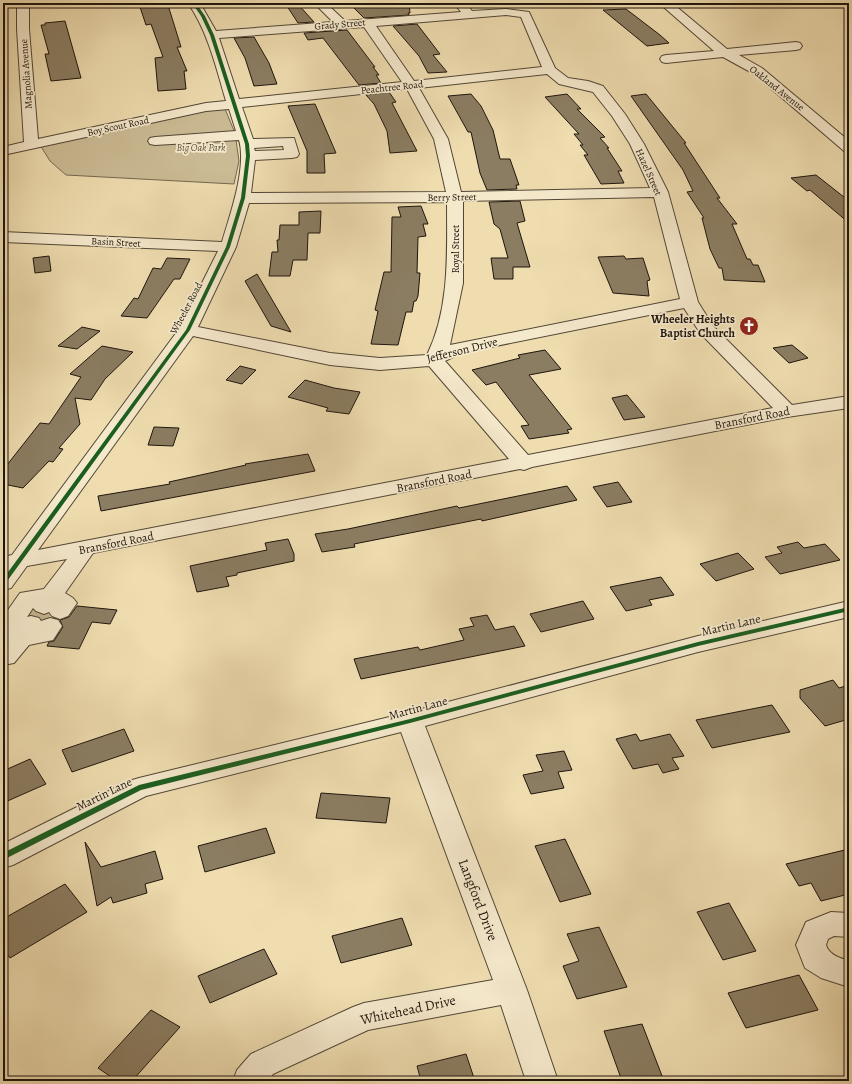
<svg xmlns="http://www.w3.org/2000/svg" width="852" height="1084" font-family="Alegreya,serif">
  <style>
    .green { fill: #cbbb94; stroke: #746850 }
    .building { fill: #8b7d62; stroke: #1e150d }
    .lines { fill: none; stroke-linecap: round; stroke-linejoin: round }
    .minor-tunnel { stroke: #c5b58f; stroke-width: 22; stroke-dasharray: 22 11; stroke-linecap: butt }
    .minor-casing { stroke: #524736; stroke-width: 2 }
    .minor { fill: #f5e9cc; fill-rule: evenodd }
    .cycleway-casing { stroke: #f5e9cc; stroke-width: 2 }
    .cycleway { fill: #1b5e20; fill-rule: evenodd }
    .labels { text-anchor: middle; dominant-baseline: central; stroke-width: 3.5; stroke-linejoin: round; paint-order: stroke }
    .far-street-label { font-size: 10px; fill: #1e150d; stroke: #f5e9cc }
    .far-park-label { font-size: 10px; font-style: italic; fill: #5b4f3c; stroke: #f5e9cc }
    .poi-label { font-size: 12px; font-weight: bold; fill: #1e150d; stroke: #f5e9cc; text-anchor: end }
    .street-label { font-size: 12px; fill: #1e150d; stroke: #f5e9cc }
    .near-street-label { font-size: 14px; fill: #1e150d; stroke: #f5e9cc }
  </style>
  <rect width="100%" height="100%" fill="#efddb0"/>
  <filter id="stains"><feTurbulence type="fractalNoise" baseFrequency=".005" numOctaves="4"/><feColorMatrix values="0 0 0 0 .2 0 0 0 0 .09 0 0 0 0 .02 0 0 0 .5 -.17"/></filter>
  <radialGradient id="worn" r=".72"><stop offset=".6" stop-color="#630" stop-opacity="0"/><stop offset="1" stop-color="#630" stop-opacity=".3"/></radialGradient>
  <!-- green -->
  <polygon class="green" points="225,109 235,133 239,161 234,184 66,175 50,161 40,145 204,110"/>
  <!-- building -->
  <g class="building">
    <polygon points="285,3 297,3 314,22 298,23"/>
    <polygon points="370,3 409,3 410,13 408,13 409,15 364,18 351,5"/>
    <polygon points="168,5 181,47 177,47 187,71 184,71 186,89 158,91 155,58 163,57 151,24 146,25 140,7"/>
    <polygon points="626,9 660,35 669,43 647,46 603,10"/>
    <polygon points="65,21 81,78 51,81 45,54 49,54 41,25 45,25 45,23"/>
    <polygon points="417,24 440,54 433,55 447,72 428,73 419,56 393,26"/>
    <polygon points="347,30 375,67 373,67 379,75 376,75 381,83 359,85 323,38 308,40 304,33"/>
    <polygon points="254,37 269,63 277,84 254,86 245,58 234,38"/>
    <polygon points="389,92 396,102 392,103 417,151 390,153 387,131 374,104 366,95"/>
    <polygon points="471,94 481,106 493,130 500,159 510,159 519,185 516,185 517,189 487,190 480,173 471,132 468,132 448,96"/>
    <polygon points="567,94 581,109 577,109 605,137 600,138 609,148 607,148 622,171 618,171 624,183 601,184 584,155 588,155 580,145 583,145 574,134 579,134 545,97"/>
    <polygon points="646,94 686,143 684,143 720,198 717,198 737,224 732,224 747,259 750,259 753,265 758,265 765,282 724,280 722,268 719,268 710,249 702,218 704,218 687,192 693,191 683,170 631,96"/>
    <polygon points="315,104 336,153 324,154 325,173 307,173 307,151 288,106"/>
    <polygon points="816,175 849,201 849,223 810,190 807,191 791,178"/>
    <polygon points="520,201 525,221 517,223 530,267 513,267 513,279 494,279 491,258 508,258 500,229 494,224 489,202"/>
    <polygon points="421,206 428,224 423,224 426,236 418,237 417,273 420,273 418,296 416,301 414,301 412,312 406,312 398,345 371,344 378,311 375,310 384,272 391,272 392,217 401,217 398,207"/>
    <polygon points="321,211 320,233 308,233 307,260 293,260 290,276 269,276 272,252 278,252 277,240 279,240 280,225 299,225 299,212"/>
    <polygon points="49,256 51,271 35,273 33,258"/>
    <polygon points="624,256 626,259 643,258 650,280 647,281 649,296 613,293 598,257"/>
    <polygon points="167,258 190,259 180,279 174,279 147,318 121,316 134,298 138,299 153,268 161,269"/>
    <polygon points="257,274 291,332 271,326 245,281"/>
    <polygon points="82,327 100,331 77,349 58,346"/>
    <polygon points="792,345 808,358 789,363 773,348"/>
    <polygon points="102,346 133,352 105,379 91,400 75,398 80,424 59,448 63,449 53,462 49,461 23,488 3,484 3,470 40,423 49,424 81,377 70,374"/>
    <polygon points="545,350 561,369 529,375 572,429 567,430 569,433 529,439 521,426 529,425 496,382 486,385 472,370 520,358 518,355"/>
    <polygon points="240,366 256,370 242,384 226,380"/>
    <polygon points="305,380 334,388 360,392 349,414 326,411 328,408 288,397"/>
    <polygon points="627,395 645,417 624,420 612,398"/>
    <polygon points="154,427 179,428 173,446 148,445"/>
    <polygon points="308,454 315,471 101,511 98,496 170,484 169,482 246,465 245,464"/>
    <polygon points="618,482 632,502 607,507 593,487"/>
    <polygon points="567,486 577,500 482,521 481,519 354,544 355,547 322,552 315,534 348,529 457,506 459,508"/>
    <polygon points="288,539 294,554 294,561 237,573 237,575 226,577 229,586 197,592 190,566 267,550 265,543"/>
    <polygon points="798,542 804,548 825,544 840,560 780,574 765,557 782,553 777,547"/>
    <polygon points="738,553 754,569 716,581 700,564"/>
    <polygon points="661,577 674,595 649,600 652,605 626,611 610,587"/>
    <polygon points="583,601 594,619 541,632 530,614"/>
    <polygon points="77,606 117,610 110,624 92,622 79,649 47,646 49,642 54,641 63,627 60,620 69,617"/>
    <polygon points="487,615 495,630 514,626 525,646 361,679 354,659 418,647 420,650 464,640 459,629 474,626 470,618"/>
    <polygon points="833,680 839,688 849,685 849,719 825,726 800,698 800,690"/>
    <polygon points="772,705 790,732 712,748 696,720"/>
    <polygon points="124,729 134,751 72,772 62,750"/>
    <polygon points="636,734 640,741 670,734 684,756 672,758 679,769 663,773 658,764 633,769 616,739"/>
    <polygon points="564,751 572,770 558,772 564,788 531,794 523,775 543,771 536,755"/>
    <polygon points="30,759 46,784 3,803 3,771"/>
    <polygon points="321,793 390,798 386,823 316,818"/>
    <polygon points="266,828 275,853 205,872 198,846"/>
    <polygon points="565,839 591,894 560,902 535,846"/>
    <polygon points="85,842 101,867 155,851 163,879 145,884 147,893 113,903 111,897 97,906"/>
    <polygon points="849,849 849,894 821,901 811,883 799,886 786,864"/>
    <polygon points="65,884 87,912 10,958 3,949 3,919"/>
    <polygon points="729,903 756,951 723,960 697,912"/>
    <polygon points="402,918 412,945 341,963 332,936"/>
    <polygon points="599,927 627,987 577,999 563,966 579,961 567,934"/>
    <polygon points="264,949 277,974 210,1003 198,976"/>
    <polygon points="799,975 818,1010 746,1028 728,993"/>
    <polygon points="151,1010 180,1027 132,1081 117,1081 98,1068"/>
    <polygon points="642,1024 664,1081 622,1081 604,1031"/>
    <polygon points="466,1054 475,1081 421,1081 417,1066"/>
  </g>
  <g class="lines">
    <!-- minor-tunnel -->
    <polyline class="minor-tunnel" points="31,624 42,609"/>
    <!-- minor casing -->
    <g class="minor-casing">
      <g id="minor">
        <path d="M 17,3 L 29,3 L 29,29 L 38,139 L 206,103 L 226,101 C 216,67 208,32 188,3 L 200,3 L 216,31 L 333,22 L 314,3 L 326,3 L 345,21 L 461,12 L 454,3 L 466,3 L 472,11 L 506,9 L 529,12 L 555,68 L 568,78 L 588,81 L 603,86 L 625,114 L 644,144 L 668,192 L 698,302 L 713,326 L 792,405 L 849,396 L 849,408 L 787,417 L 532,467 L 524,470 L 520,469 L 93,553 L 65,593 L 73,598 L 77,603 L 68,616 L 60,619 L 52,616 L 49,612 L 44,614 L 36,611 L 33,608 L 27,617 L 31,616 L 39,618 L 41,621 L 50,618 L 58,620 L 62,626 L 53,640 L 29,645 L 14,663 L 3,665 L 3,644 L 6,641 L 3,639 L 3,617 L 20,593 L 44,589 L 67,559 L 27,566 L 11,588 L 3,590 L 3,557 L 12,555 L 179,329 L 218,251 L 3,242 L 3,232 L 222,242 C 230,215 247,167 239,140 L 155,145 L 150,144 L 148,141 L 150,138 L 155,137 L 236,131 L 229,109 L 206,111 L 3,155 L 3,147 L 24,142 L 17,29 ZM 506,15 L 521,17 L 542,67 L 414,81 L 376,26 ZM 364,27 L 402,82 L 239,99 L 219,38 ZM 547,74 L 559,84 L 593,92 L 612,116 L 630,144 L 650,188 L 461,192 L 448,139 L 419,88 ZM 407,89 L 434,139 L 446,192 L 251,193 L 255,160 L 292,158 L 297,157 L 299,154 L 294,138 L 253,139 L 242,107 ZM 283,146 L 284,150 L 255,151 L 254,148 ZM 654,197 L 680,299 L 450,345 L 463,283 L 463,201 ZM 447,202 C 447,253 450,308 427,355 L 380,358 L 330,353 L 198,327 L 236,247 L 249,203 ZM 684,308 L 700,333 L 773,408 L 528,455 L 445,361 L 461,353 ZM 193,336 L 330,365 L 380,370 L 429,366 L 509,459 L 38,550 Z"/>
        <polygon points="659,3 672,3 727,49 796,42 800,43 802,46 800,49 796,50 739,55 762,68 849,141 849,152 844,151 754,74 723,57 666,63 662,62 660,59 662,56 666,55 714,51"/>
        <polygon points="849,601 849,617 698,652 425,726 527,990 558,1081 526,1081 501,1005 368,1030 273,1074 268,1081 233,1081 237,1070 251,1054 353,1007 364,1003 493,980 401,732 146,796 13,865 3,868 3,844 129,781 139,778 410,712 698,636"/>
        <path d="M 831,912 L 849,913 L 849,937 L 834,936 L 828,939 L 826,945 C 829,955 840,958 849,961 L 849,987 L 821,978 L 805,968 L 796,945 L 806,922 Z"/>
      </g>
    </g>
    <!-- minor -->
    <use href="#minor" class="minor"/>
    <!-- cycleway casing -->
    <g class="cycleway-casing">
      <g id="cycleway">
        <polygon points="192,3 196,3 205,16 214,35 249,144 250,156 245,198 230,247 190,330 5,584 3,585 3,579 186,330 226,247 241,198 246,156 245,144 210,35 201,16"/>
        <polygon points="849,607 849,611 698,646 410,723 141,790 3,860 3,853 139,785 410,719 698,642"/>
      </g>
    </g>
    <!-- cycleway -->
    <use href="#cycleway" class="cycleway"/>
  </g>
  <!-- icons -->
  <defs>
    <g id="church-disc" transform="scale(1)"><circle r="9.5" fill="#8f2418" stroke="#f5e9cc"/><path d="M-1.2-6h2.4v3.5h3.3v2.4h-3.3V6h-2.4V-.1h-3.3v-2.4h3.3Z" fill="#fff"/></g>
  </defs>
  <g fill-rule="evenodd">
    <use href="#church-disc" x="749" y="326"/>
  </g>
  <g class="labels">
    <!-- far-street labels -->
    <g class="far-street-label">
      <text transform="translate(340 24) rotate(-5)">Grady Street</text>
      <text transform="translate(26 74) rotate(-94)">Magnolia Avenue</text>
      <text transform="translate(392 87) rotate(-6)">Peachtree Road</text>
      <text transform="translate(777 88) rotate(38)">Oakland Avenue</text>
      <text transform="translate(118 126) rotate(-12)">Boy Scout Road</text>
      <text transform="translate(649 172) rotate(66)">Hazel Street</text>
      <text transform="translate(452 197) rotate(-1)">Berry Street</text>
      <text transform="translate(116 242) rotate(3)">Basin Street</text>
      <text transform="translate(455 249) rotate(-90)">Royal Street</text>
      <text transform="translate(186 308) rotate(-62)">Wheeler Road</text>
    </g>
    <!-- far-park labels -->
    <g class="far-park-label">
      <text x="201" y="147">Big Oak Park</text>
    </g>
    <!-- poi labels -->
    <g class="poi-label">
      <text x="735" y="319">Wheeler Heights<tspan x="735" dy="14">Baptist Church</tspan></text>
    </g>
    <!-- street labels -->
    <g class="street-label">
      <text transform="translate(462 350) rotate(-14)">Jefferson Drive</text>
      <text transform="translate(752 418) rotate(-11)">Bransford Road</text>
      <text transform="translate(434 481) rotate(-11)">Bransford Road</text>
      <text transform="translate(116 543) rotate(-11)">Bransford Road</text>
      <text transform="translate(731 625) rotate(-13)">Martin Lane</text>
      <text transform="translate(418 708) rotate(-15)">Martin Lane</text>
      <text transform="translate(104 794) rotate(-26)">Martin Lane</text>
    </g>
    <!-- near-street labels -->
    <g class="near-street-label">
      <text transform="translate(478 900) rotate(69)">Langford Drive</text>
      <text transform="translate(408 1010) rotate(-12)">Whitehead Drive</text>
    </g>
  </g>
  <!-- margin -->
  <rect width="852" height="1084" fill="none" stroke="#efddb0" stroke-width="16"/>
  <rect x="4" y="4" width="844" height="1076" fill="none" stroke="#1e150d" stroke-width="2"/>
  <rect x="8" y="8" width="836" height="1068" fill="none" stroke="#1e150d"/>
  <rect width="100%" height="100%" filter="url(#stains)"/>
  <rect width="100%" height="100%" fill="url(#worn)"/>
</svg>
